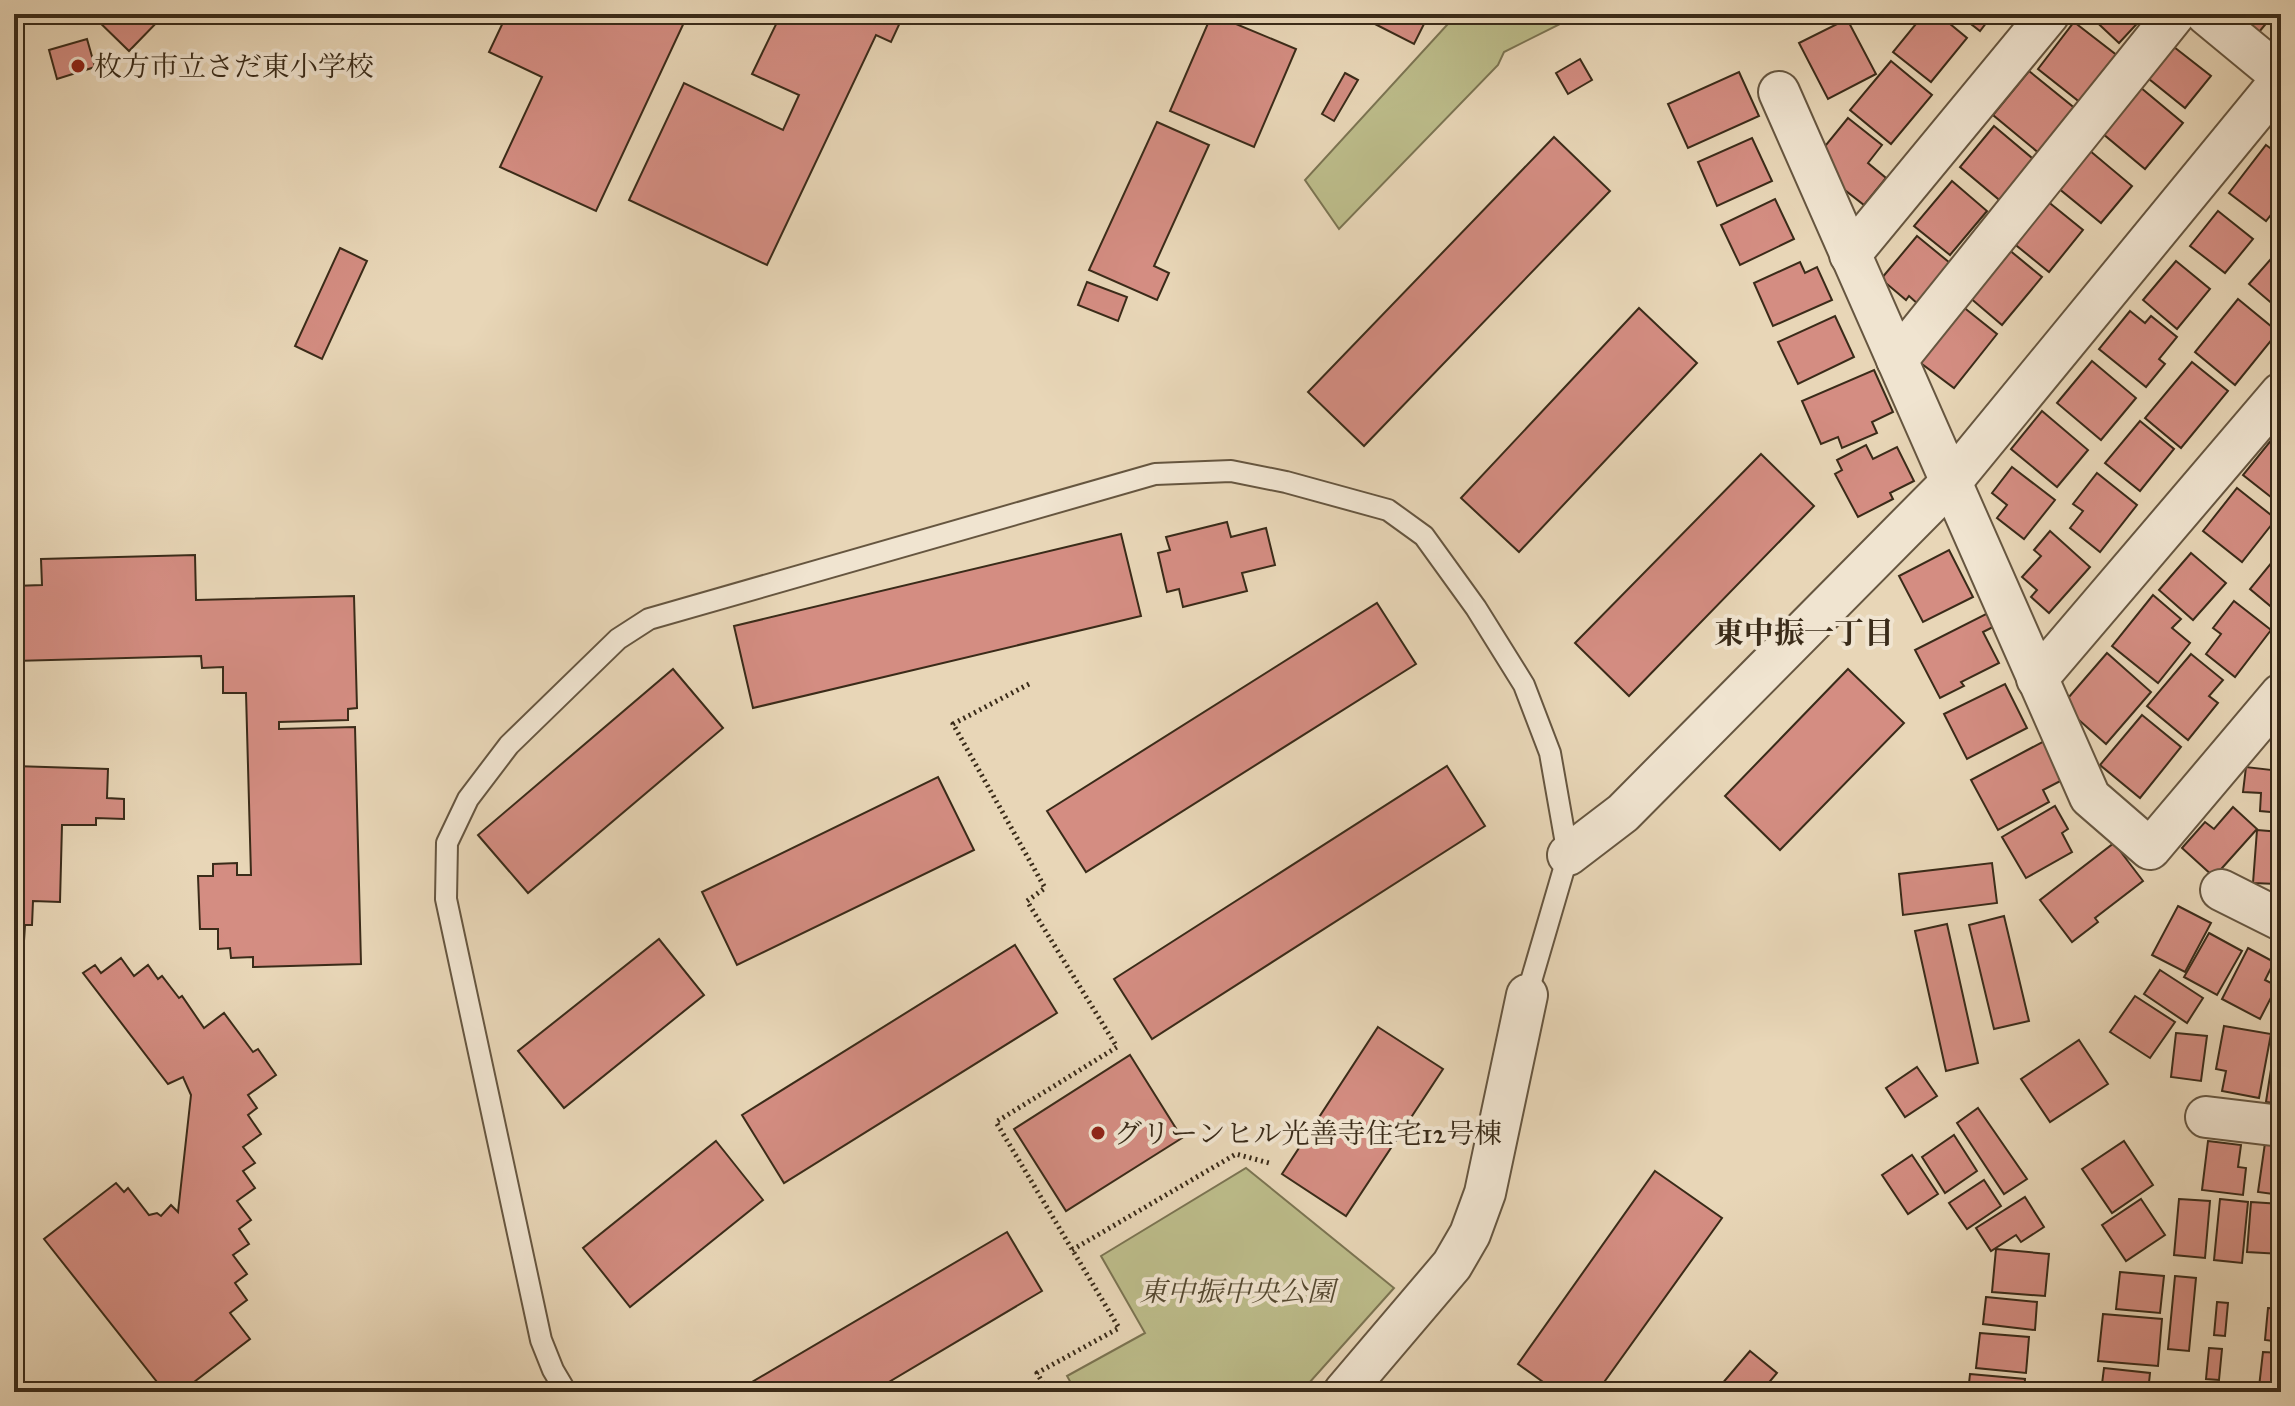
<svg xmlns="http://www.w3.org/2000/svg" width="2295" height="1406" font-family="'IM FELL Great Primer','Noto Serif JP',serif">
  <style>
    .green { fill: #bcbc8a; stroke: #7b7452; stroke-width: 2 }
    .building { fill: #d48d82; stroke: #3a2b19; stroke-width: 2 }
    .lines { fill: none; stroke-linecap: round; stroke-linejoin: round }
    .lane-casing { stroke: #665640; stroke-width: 24 }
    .street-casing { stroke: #665640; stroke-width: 44 }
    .path { stroke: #3a2b19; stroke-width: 5; stroke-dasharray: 2 4; stroke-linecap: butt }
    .lane { stroke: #f0e4d0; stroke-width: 20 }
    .street { stroke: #f0e4d0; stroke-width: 40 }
    .poi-dot { fill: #8f2418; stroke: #f0e4d0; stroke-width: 3 }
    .labels { text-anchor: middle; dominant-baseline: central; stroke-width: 8; stroke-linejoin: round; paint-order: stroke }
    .poi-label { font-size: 28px; fill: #3a2b19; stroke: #f0e4d0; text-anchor: start }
    .park-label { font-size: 28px; font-style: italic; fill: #544830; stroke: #f0e4d0 }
    .neighbourhood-label { font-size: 30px; font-weight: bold; fill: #3a2b19; stroke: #f0e4d0 }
  </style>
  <rect width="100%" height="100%" fill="#e8d6b7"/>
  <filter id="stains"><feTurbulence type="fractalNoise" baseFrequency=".0025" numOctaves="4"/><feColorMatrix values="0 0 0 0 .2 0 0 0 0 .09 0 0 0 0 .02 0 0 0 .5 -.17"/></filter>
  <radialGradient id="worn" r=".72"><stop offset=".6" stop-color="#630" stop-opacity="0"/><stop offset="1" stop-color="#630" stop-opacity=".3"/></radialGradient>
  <!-- green -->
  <g class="green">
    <polygon points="1457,14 1580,14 1504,52 1498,65 1339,229 1305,180"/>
    <polygon points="1246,1168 1394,1288 1301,1392 1076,1392 1067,1376 1145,1333 1101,1256"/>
  </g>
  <!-- building -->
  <g class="building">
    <polygon points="91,14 165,14 129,51"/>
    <polygon points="507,14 688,14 596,211 500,167 542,77 489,52"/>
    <polygon points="781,14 904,14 891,42 876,35 767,265 629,200 684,83 783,130 799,95 752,74"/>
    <polygon points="1212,14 1296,49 1254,147 1170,111"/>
    <polygon points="1373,14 1429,14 1414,44 1369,21"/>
    <polygon points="1924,14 1938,14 1967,38 1931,82 1893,52"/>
    <polygon points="1958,14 1993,14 1980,31"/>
    <polygon points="2088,14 2146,14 2119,43"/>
    <polygon points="2236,14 2274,14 2259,32"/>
    <polygon points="1847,19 1876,74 1828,99 1799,43"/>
    <polygon points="2074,22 2123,60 2086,107 2038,69"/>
    <polygon points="87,39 95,67 57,79 49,50"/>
    <polygon points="2174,47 2211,76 2185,108 2149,79"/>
    <polygon points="1580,59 1592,80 1568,94 1556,73"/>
    <polygon points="1891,61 1932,95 1891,144 1850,110"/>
    <polygon points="2029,71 2077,110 2040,154 1993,115"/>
    <polygon points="1739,72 1759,116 1688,148 1668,104"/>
    <polygon points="1345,73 1358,80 1334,121 1322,114"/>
    <polygon points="2134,82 2183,123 2145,169 2096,128"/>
    <polygon points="1848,118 1882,145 1868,163 1886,178 1864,205 1832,180 1837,173 1817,156"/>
    <polygon points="1157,122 1209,145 1154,266 1169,273 1157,300 1089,270"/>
    <polygon points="1994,126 2038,163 2003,203 1960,167"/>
    <polygon points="1554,137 1610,191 1364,446 1308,392"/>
    <polygon points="1752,138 1772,181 1717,206 1698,162"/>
    <polygon points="2083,145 2132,186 2101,223 2052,183"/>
    <polygon points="2266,145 2281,156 2281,202 2266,221 2229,193"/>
    <polygon points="1952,181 1987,211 1950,255 1914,226"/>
    <polygon points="1775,199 1794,239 1740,265 1721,225"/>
    <polygon points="2046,200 2083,230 2049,272 2012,242"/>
    <polygon points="2218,211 2253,239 2225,273 2190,246"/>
    <polygon points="1917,236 1961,272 1919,305 1909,296 1906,300 1881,279"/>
    <polygon points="2002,244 2042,277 2002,325 1962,291"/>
    <polygon points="340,248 367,261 322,359 295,346"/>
    <polygon points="2277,252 2281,255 2281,311 2249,284"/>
    <polygon points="2176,261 2210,289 2177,329 2143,300"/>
    <polygon points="1800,262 1805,273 1817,267 1832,300 1773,326 1754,283"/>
    <polygon points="1087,282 1127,297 1118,321 1078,305"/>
    <polygon points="2238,299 2278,332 2235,385 2195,352"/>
    <polygon points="1962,306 1997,334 1954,388 1918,361"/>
    <polygon points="1639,308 1697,363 1519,552 1461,498"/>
    <polygon points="2130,311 2145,323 2151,316 2177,337 2159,359 2165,364 2146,387 2099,349"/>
    <polygon points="1835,316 1854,357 1798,384 1778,342"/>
    <polygon points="2092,361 2136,398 2101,440 2057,403"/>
    <polygon points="2192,362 2228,391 2181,448 2145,418"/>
    <polygon points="1874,370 1893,412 1872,422 1877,433 1842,448 1838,437 1821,444 1802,401"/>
    <polygon points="2042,411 2088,450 2057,487 2011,449"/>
    <polygon points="2140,421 2174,449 2140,491 2105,463"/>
    <polygon points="2281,428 2281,505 2243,475"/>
    <polygon points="1866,445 1873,459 1897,447 1914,481 1890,493 1893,499 1858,517 1835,474 1842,470 1837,460"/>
    <polygon points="1761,454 1814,506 1629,696 1575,643"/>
    <polygon points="2012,467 2055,500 2024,539 1997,518 2007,505 1992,493"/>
    <polygon points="2097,473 2137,505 2100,552 2070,528 2083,511 2073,504"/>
    <polygon points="2237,488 2276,519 2242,562 2203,531"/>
    <polygon points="1227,522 1231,537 1266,528 1275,565 1242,573 1247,591 1183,607 1179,589 1167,592 1158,553 1170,550 1166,537"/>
    <polygon points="2050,531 2090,567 2049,613 2031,597 2037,590 2022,577 2041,556 2034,550"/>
    <polygon points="1121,534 1141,616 753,708 734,626"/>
    <polygon points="1949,550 1973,597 1923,622 1899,576"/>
    <polygon points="2281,551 2281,615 2250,589"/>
    <polygon points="2191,553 2226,583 2193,620 2159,590"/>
    <polygon points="195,555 196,600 354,596 357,708 348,709 348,720 279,722 279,729 355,727 361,964 253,967 253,957 231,958 230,948 218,949 218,929 200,929 198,876 213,876 213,864 237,863 237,875 251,875 246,693 223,693 223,667 202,668 201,656 14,661 14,586 42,585 41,559"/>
    <polygon points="2153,595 2181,619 2172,628 2190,643 2158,683 2112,646"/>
    <polygon points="2234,601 2271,630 2235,677 2206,654 2221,634 2213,628"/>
    <polygon points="1377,603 1416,664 1086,872 1047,811"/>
    <polygon points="1988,613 1995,626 1983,632 1999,663 1961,682 1964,686 1940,698 1915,650"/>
    <polygon points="2107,653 2151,692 2106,744 2062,705"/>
    <polygon points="2191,654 2223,680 2209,696 2218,703 2188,740 2147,706"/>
    <polygon points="673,669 723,728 528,893 478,835"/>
    <polygon points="1848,669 1904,723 1780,850 1725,796"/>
    <polygon points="2005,684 2027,728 1967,759 1944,714"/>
    <polygon points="2142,715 2181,747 2140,798 2100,765"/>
    <polygon points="2050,738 2070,776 2043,790 2049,802 1998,830 1971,780"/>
    <polygon points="2273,754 2281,755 2281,813 2260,811 2261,793 2243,792 2246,767 2271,770"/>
    <polygon points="14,766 108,769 107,798 124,799 124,819 96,818 96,825 62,825 60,902 33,901 32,925 25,925 24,941 14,941"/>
    <polygon points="1447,766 1485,826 1152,1039 1114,979"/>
    <polygon points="938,777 974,850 737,965 702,892"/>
    <polygon points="2055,806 2068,829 2062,833 2072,852 2026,878 2002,837"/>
    <polygon points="2233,807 2257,829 2214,877 2182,848 2205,822 2214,829"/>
    <polygon points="2257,830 2281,832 2281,862 2277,884 2253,883"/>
    <polygon points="2114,843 2143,881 2095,918 2098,922 2072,942 2040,900"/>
    <polygon points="1992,863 1997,903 1903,915 1899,874"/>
    <polygon points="2178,906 2211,923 2185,972 2152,955"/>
    <polygon points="2004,916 2029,1021 1994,1029 1969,925"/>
    <polygon points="1947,924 1978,1063 1946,1071 1915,931"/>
    <polygon points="2209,933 2242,951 2217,995 2184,977"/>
    <polygon points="659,939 704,995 564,1108 518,1051"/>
    <polygon points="1015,945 1057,1013 784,1183 742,1115"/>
    <polygon points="2248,948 2274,962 2265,980 2277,986 2260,1019 2222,999"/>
    <polygon points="121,958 134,976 148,965 158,979 162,976 179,998 182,996 204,1028 224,1013 253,1052 258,1049 276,1075 248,1095 257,1108 248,1115 261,1134 243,1147 255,1163 243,1171 255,1188 237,1201 251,1220 239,1229 249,1244 233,1255 247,1274 235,1283 247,1300 230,1313 250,1339 181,1392 165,1392 44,1239 116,1183 124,1192 128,1188 149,1215 157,1213 161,1216 171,1205 178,1212 191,1095 183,1077 168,1084 83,973 95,965 101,973"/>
    <polygon points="2160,970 2203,998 2187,1023 2144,994"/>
    <polygon points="2135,996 2175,1022 2150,1058 2110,1032"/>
    <polygon points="2224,1026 2271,1034 2259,1098 2222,1091 2226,1071 2216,1069"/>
    <polygon points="1378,1027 1443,1069 1346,1216 1282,1174"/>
    <polygon points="2176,1033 2207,1036 2201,1081 2171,1077"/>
    <polygon points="2079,1040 2108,1084 2050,1122 2021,1079"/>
    <polygon points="1130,1055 1182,1138 1066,1211 1014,1129"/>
    <polygon points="2273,1056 2281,1057 2281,1104 2266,1102"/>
    <polygon points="1917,1067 1937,1096 1905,1117 1886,1088"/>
    <polygon points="1978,1108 2027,1179 2004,1194 1957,1123"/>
    <polygon points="1954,1135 1977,1171 1945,1193 1922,1157"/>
    <polygon points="2266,1136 2281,1138 2281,1195 2258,1192"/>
    <polygon points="716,1141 763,1200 630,1307 583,1248"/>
    <polygon points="2124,1141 2153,1185 2112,1213 2082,1169"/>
    <polygon points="2208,1141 2241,1145 2238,1167 2246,1168 2243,1195 2202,1190"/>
    <polygon points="1912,1155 1938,1194 1908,1214 1882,1175"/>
    <polygon points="1655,1171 1722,1218 1597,1392 1557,1392 1518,1364"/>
    <polygon points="1984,1180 2001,1206 1967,1229 1949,1203"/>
    <polygon points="2025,1197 2044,1227 2021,1242 2016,1235 1991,1251 1976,1228"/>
    <polygon points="2141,1199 2165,1235 2126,1261 2102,1225"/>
    <polygon points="2179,1199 2210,1201 2205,1258 2174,1255"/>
    <polygon points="2220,1199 2248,1202 2242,1263 2214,1260"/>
    <polygon points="2251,1202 2281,1204 2281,1254 2247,1252"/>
    <polygon points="1007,1232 1042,1291 872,1392 735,1392"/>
    <polygon points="1996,1249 2049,1254 2045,1296 1992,1292"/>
    <polygon points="2120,1272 2164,1276 2160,1313 2116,1309"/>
    <polygon points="2175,1276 2196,1278 2189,1351 2168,1349"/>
    <polygon points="1986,1297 2037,1302 2035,1330 1983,1324"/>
    <polygon points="2217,1302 2228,1303 2225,1336 2214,1335"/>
    <polygon points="2268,1308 2281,1309 2281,1342 2265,1340"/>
    <polygon points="2103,1314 2162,1319 2158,1366 2098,1361"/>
    <polygon points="1980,1333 2029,1337 2026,1373 1976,1368"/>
    <polygon points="2209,1348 2222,1349 2219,1380 2206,1379"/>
    <polygon points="1750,1351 1777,1373 1761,1392 1715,1392"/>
    <polygon points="2263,1352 2281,1353 2278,1388 2259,1387"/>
    <polygon points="2104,1368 2150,1373 2148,1392 2101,1392"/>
    <polygon points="1970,1374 2025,1379 2024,1392 1968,1392"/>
  </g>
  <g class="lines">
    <!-- lane casing -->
    <g class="lane-casing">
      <polyline id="lane" points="566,1392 553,1370 541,1340 446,899 447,843 468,799 509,745 618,639 649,619 1155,474 1231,471 1286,482 1388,510 1424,536 1476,608 1524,685 1550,753 1568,855 1527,995"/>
    </g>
    <!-- street casing -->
    <g class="street-casing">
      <g id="street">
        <polyline points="2206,14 2281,76"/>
        <polyline points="1779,92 2090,797 2150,849 2281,694"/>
        <polyline points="1850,255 2049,14"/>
        <polyline points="1897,360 2175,14"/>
        <polyline points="2037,679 2281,393"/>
        <polyline points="1568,855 1623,813 1951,482 2281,80"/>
        <polyline points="2221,890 2281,920"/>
        <polyline points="2206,1117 2281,1126"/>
        <polyline points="1344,1392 1452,1265 1470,1234 1485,1193 1527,995"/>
      </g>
    </g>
    <!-- path -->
    <g class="path">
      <polyline points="1029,684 953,724 1045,888 1027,901 1117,1047 996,1122 1119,1328 1037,1373 1048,1392"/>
      <polyline points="1072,1250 1236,1154 1269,1163"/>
    </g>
    <!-- lane -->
    <use href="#lane" class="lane"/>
    <!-- street -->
    <use href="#street" class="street"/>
  </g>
  <!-- markers -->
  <g class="poi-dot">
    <circle cx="78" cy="66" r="8"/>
    <circle cx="1098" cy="1133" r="8"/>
  </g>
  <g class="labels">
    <!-- poi labels -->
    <g class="poi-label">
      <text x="94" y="66">枚方市立さだ東小学校</text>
      <text x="1114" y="1133">グリーンヒル光善寺住宅12号棟</text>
    </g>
    <!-- park labels -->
    <g class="park-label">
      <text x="1237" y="1291">東中振中央公園</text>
    </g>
    <!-- neighbourhood labels -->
    <g class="neighbourhood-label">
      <text x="1804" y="633">東中振一丁目</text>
    </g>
  </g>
  <!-- margin -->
  <rect width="2295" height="1406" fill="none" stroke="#e8d6b7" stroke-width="48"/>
  <rect x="16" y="16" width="2263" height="1374" fill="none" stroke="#3a2b19" stroke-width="4"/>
  <rect x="24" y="24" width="2247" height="1358" fill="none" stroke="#3a2b19" stroke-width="2"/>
  <rect width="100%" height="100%" filter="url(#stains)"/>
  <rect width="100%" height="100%" fill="url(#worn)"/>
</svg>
